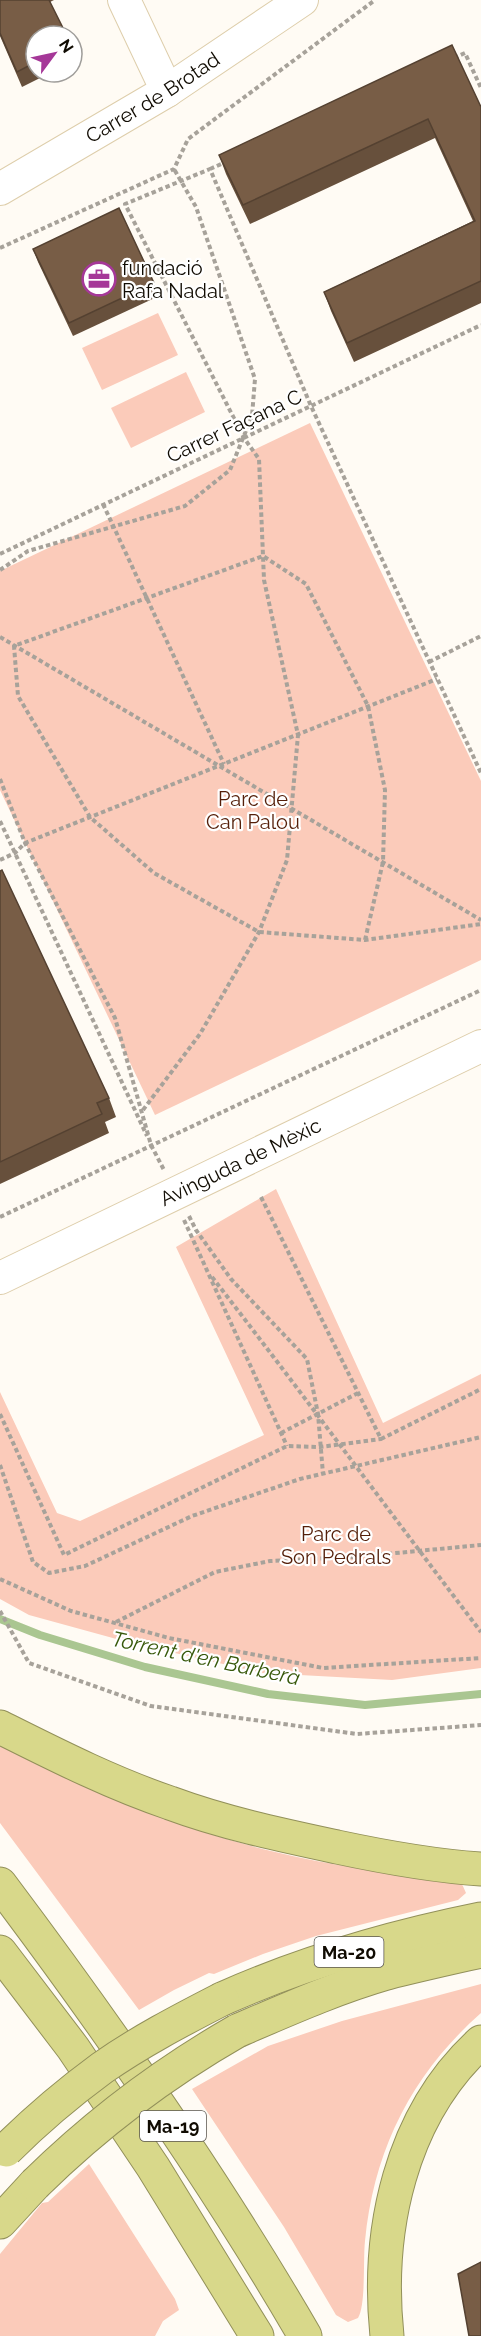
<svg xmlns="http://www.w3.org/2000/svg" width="481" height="2336" font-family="Raleway,sans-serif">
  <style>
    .green { fill: #fbcbba }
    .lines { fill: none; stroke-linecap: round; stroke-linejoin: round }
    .stream { stroke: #aac691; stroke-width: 8 }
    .minor-casing { stroke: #deceab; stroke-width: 34 }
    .highway-casing { stroke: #92905a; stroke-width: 35 }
    .path { stroke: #a7a29a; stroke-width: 4; stroke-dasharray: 4.5 3; stroke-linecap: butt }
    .minor { stroke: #fff; stroke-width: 32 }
    .highway { stroke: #d8d88a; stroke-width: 33 }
    .highway-bridge-casing { stroke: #92905a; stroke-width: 35; stroke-linecap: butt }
    .highway-bridge { stroke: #d8d88a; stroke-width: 33 }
    .wall { fill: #67503c }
    .building { fill: #785d46; stroke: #544131; stroke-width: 1.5 }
    .labels { text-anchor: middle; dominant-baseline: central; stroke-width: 4.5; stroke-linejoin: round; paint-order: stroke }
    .shield { fill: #fff; stroke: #58544e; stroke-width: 1.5 }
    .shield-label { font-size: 18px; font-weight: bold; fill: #100b02 }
    .street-label { font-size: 20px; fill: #100b02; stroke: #fff }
    .poi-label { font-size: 20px; fill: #100b02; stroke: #fff; text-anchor: start }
    .park-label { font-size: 20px; fill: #551f09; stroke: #fff }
    .water-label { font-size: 21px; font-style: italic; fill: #38590b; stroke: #fff }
  </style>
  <rect width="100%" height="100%" fill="#fffbf4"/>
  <!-- green -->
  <g class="green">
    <polygon points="158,313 178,355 102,390 82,348"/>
    <polygon points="186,372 205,412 131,448 111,408"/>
    <polygon points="310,423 481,781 481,960 155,1115 0,790 0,571"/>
    <polygon points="276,1189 383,1423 481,1374 481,1668 392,1680 263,1673 131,1643 29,1615 0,1599 0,1392 57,1513 80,1521 264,1435 176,1247"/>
    <path d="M 0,1744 C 85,1790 177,1828 271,1851 C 331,1866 393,1873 455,1880 L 462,1884 L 466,1893 L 458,1900 L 316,1936 L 263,1954 L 214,1974 L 209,1973 L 174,1990 L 139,2010 L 0,1823 Z"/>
    <path d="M 481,1984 L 481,2013 C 412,2074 374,2149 365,2241 C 363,2259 366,2305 358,2318 L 348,2322 L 336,2315 L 284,2227 L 192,2089 L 268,2046 L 342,2021 Z"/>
    <polygon points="89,2164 175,2299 179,2310 163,2321 155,2336 0,2336 0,2254 42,2203 48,2202"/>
  </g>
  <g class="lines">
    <!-- stream -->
    <polyline class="stream" points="0,1619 40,1635 145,1667 268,1694 365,1705 481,1694"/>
    <!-- minor casing -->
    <g class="minor-casing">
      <g id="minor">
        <polyline points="124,0 167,91"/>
        <path id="s1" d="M 0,189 L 167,91 L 302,0"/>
        <path id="s2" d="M 0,1278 L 481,1046"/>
      </g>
    </g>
    <!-- highway casing -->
    <g class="highway-casing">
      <g id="highway">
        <path d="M 0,1727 C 56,1755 111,1783 170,1803 C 224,1823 281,1835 337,1847 C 384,1857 433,1866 481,1869"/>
        <path d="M 0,1884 C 109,2029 214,2179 305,2336"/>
        <polyline points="0,1952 73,2048 153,2167 257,2336"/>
        <path d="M 222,1999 C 305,1962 392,1937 481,1919"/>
        <path d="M 237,2031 C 286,2010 335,1988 387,1973 C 418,1965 450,1958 481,1951"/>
        <polyline points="0,2222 35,2184"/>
        <path d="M 387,2336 C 376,2231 400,2116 481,2042"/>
      </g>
    </g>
    <!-- path -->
    <g class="path">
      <polyline points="454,58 465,53 481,88"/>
      <polyline points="210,169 226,162"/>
      <polyline points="0,248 174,169 188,139 375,0"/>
      <polyline points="103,504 224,764"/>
      <polyline points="0,554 481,325"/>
      <polyline points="0,570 28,551 185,506 230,470 252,416 255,379 196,207 174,169"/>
      <polyline points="0,637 481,920"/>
      <polyline points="429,662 481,636"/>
      <polyline points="0,779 25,843 115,1018 151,1145 164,1170"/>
      <polyline points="0,821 147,1136"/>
      <polyline points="0,860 15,853 25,843 437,679"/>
      <polyline points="365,940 383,862 385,790 368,706 306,584 263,556 14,646 18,696 90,817 154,873 259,932 365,940 481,924"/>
      <polyline points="143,1110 200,1034 259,932 287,860 298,735 264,580 259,459 244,438 125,204 210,169 311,406 481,773"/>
      <polyline points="261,1197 381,1439 481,1389"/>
      <polyline points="189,1216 196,1230 231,1279 307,1359 318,1414 323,1474"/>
      <polyline points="0,1217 481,990"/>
      <polyline points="184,1220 287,1446"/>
      <path d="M 212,1277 C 303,1394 391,1514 481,1632"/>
      <polyline points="0,1414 64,1555 287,1446 320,1447 381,1439"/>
      <polyline points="281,1433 358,1393"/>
      <polyline points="0,1465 33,1562 49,1573 85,1566 192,1516 300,1479 481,1437"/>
      <polyline points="0,1579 71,1611 169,1638 323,1668 481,1658"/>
      <polyline points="0,1611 29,1663 151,1706 357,1734 481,1725"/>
      <polyline points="116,1622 215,1572 270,1561 354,1557 481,1545"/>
    </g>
    <!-- minor -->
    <use href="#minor" class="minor"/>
    <!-- highway -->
    <use href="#highway" class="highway"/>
    <!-- highway-bridge casing -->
    <g class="highway-bridge-casing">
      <g id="highway-bridge">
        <path d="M 6,2150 C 36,2120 68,2093 102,2068 C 139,2042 181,2020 222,1999"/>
        <path d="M 35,2184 C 96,2124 162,2074 237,2031"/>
      </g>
    </g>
    <!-- highway-bridge -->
    <use href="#highway-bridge" class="highway-bridge"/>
  </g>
  <!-- wall -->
  <g class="wall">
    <polygon points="0,0 54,0 50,2 36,36 36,72 52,72 22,87 0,36"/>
    <polygon points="72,46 77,59 72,62"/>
    <polygon points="481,107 481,303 354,362 331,311 324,292 473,221 435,138 250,224 226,174 219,155"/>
    <polygon points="33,249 154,283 159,296 73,336 38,262"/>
    <polygon points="0,871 109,1098 116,1117 105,1122 109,1133 0,1184"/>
  </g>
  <!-- building -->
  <g class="building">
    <polygon points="0,0 49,0 67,36 36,36 36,62 17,72 0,33"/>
    <polygon points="452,45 481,107 481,281 347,343 324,292 475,221 428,119 243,205 219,155"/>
    <polygon points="119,208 154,283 69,323 33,249"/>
    <polygon points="2,870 109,1098 97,1103 102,1114 0,1162 0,871"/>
    <polygon points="481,2262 481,2336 469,2336 458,2274"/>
  </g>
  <!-- icons -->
  <defs>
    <g id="office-ring" transform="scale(1.725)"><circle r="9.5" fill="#fff" stroke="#a53898" stroke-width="1.5"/><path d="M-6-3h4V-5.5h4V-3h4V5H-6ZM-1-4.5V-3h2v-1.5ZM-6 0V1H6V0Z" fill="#a53898"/></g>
  </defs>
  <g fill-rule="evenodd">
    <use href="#office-ring" x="99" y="279"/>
  </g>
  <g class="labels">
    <!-- shield labels -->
    <g class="shield">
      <rect x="314.5" y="1937" width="69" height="30" rx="4.5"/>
      <rect x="140" y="2111" width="66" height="30" rx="4.5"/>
    </g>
    <g class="shield-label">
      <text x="349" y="1952">Ma-20</text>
      <text x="173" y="2126">Ma-19</text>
    </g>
    <!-- street labels -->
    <g class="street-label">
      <text stroke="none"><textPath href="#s1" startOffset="178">Carrer de Brotad</textPath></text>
      <text transform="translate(234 426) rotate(-25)">Carrer Façana C</text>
      <text stroke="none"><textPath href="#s2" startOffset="267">Avinguda de Mèxic</textPath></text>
    </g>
    <!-- poi labels -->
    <g class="poi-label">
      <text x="122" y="268">fundació<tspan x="122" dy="23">Rafa Nadal</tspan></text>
    </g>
    <!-- park labels -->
    <g class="park-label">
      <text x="253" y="799">Parc de<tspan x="253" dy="23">Can Palou</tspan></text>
      <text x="336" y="1534">Parc de<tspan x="336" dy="23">Son Pedrals</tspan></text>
    </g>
    <!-- water labels -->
    <g class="water-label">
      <text transform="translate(206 1658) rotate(12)">Torrent d'en Barberà</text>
    </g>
  </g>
  <!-- north arrow -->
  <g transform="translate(54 54) rotate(57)"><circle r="28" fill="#ffffff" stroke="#9f9d9a" stroke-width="1.5"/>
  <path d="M0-4.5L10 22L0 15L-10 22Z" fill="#a53898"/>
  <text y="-9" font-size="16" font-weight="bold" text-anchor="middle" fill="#100b02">N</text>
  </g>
</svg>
